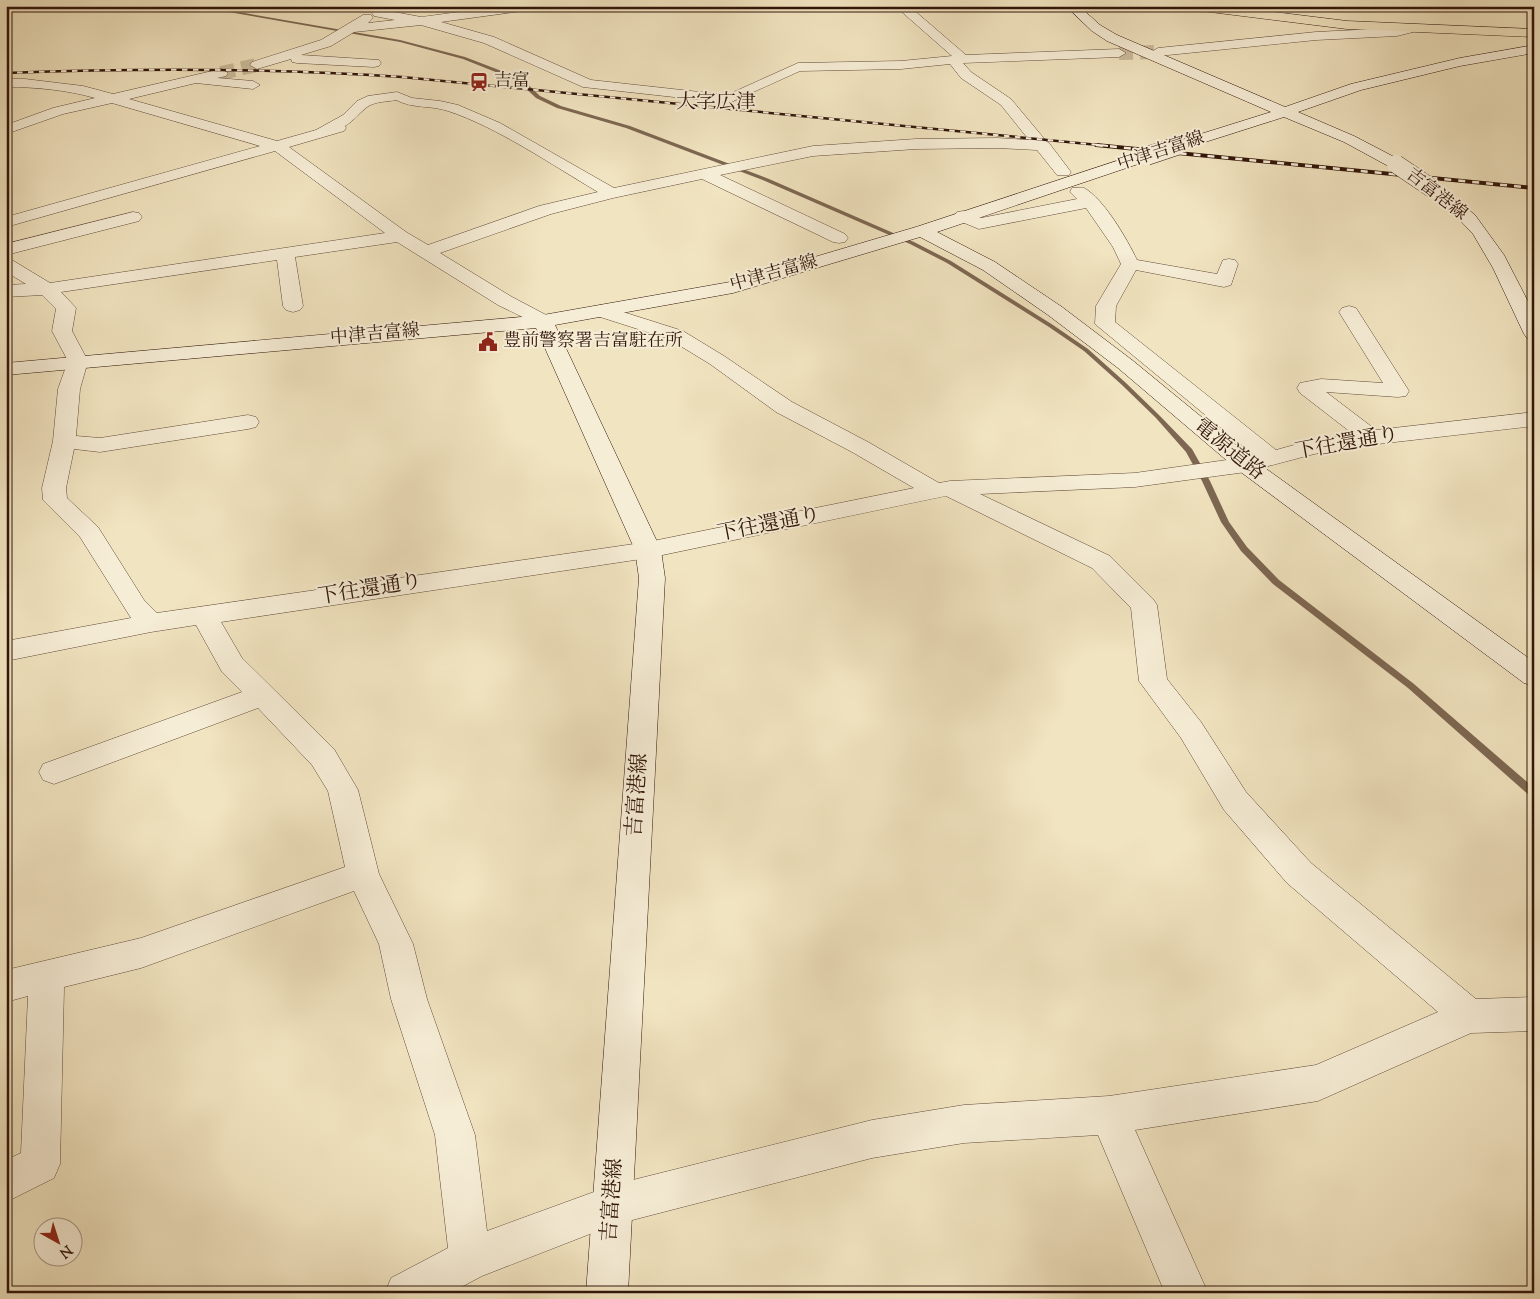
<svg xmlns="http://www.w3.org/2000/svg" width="1540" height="1299" font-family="'Sorts Mill Goudy','Noto Serif JP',serif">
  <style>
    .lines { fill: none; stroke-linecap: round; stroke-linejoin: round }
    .stream { fill: #7d6752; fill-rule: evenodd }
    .street-tunnel { stroke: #cbbb9c; stroke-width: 14; stroke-dasharray: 14 7; stroke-linecap: butt }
    .street-casing { stroke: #614938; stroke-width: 1 }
    .secondary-casing { stroke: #31150a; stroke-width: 1 }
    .primary-casing { stroke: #31150a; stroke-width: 1 }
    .street { fill: #f6edd6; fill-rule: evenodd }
    .secondary { fill: #f6edd6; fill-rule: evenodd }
    .primary { fill: #f1e4c0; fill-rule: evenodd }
    .rail-far1-casing { stroke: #31150a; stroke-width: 2.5 }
    .rail-casing { stroke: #31150a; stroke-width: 4 }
    .rail-far1 { stroke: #f6edd6; stroke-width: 2; stroke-dasharray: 5.5; stroke-linecap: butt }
    .rail { stroke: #f6edd6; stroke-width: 2.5; stroke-dasharray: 7; stroke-linecap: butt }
    .secondary-bridge-casing { stroke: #31150a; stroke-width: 19; stroke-linecap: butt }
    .secondary-bridge { stroke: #f6edd6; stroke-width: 18 }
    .labels { text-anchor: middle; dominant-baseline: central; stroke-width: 4; stroke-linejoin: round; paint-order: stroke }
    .far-poi-label { font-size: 18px; fill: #31150a; stroke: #f6edd6; text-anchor: start }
    .far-street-label { font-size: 18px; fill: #31150a; stroke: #f6edd6 }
    .far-quarter-label { font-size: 20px; fill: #31150a; stroke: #f6edd6 }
    .street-label { font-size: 21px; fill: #31150a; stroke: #f6edd6 }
  </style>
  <rect width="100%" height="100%" fill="#f1e4c0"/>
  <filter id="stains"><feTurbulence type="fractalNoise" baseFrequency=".004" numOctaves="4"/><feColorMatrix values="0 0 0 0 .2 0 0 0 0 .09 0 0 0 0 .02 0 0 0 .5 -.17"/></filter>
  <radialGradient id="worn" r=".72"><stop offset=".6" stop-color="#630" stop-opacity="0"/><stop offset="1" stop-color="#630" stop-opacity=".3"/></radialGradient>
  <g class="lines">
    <!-- stream -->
    <polygon class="stream" points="194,6 204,6 400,40 465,57 522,79 540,96 561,106 630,126 769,179 914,242 951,261 1053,325 1088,349 1126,383 1160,416 1192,449 1210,481 1229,522 1247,547 1279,580 1414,684 1534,788 1534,798 1531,797 1408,688 1273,584 1241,551 1221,522 1202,481 1186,452 1156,418 1122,385 1084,351 1049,327 947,263 910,244 765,181 626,128 557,108 536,98 518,81 463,59 400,42"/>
    <!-- street-tunnel -->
    <g class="street-tunnel">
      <polyline points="1119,53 1158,52"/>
      <polyline points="221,73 257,65"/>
    </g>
    <!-- street casing -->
    <g class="street-casing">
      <g id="street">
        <polygon points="6,6 18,6 16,9 6,11"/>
        <path d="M 504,6 L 535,6 L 529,10 L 441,22 L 494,37 L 591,80 L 727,95 L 798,63 L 901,61 L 952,56 L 895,6 L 909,6 L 966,55 L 1119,49 L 1126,53 L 1119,57 L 963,63 L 971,72 L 1011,99 L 1047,142 L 1049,143 L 1071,172 L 1069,175 L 1057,175 L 1037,150 L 997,148 L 916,149 L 813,156 L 720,175 L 845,234 L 848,238 L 845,242 L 839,243 L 833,242 L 702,179 L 613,198 L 551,214 L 440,253 L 512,297 L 550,317 L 553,321 L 550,325 L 543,327 L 498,305 L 397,242 L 295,257 L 303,306 L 300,310 L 293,312 L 286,310 L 283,306 L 277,260 L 61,292 L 76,308 L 72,331 L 88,361 L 80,389 L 76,436 L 100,438 L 248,415 L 256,417 L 259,422 L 256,427 L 248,429 L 100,452 L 74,449 L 66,488 L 67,498 L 98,527 L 144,600 L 157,613 L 648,542 L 914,488 L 852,452 L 776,412 L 710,364 L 669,339 L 594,315 L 591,311 L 594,307 L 601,305 L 683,331 L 724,356 L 792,402 L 868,442 L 939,483 L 950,481 L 1135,473 L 1255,456 L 1095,324 L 1096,306 L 1121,264 L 1113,247 L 1086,208 L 979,229 L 957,220 L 954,216 L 957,212 L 963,211 L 981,218 L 1077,199 L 1070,192 L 1072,188 C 1076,188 1080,187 1084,188 C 1104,199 1127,239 1137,260 L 1217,274 L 1223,260 L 1229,259 L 1235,260 L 1238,264 L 1231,285 L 1224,287 L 1136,270 L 1116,306 L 1115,322 L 1276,450 L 1312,440 L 1353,434 L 1300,393 L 1297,388 L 1300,383 L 1321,379 L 1383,383 L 1339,312 L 1342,308 L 1349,306 L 1356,308 L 1409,391 L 1406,396 L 1398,397 L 1326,392 L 1376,430 L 1534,412 L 1534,426 L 1369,445 L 1314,454 L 1246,472 L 1135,487 L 980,494 L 1110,556 L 1153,599 L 1157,605 L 1167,679 L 1201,722 L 1246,792 L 1311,863 L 1476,999 L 1534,997 L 1534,1031 L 1471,1033 L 1318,1101 L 1135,1130 L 1208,1293 L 1165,1293 L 1098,1135 L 964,1143 L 872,1158 L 613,1225 L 482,1276 L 450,1293 L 385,1293 L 391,1278 L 448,1248 L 435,1135 L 391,999 L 379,944 L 354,891 L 141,968 L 64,987 L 60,1164 L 54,1178 L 6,1202 L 6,1160 L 21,1153 L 28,996 L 6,1002 L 6,970 L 141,938 L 345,867 L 328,791 L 312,765 L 258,708 L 65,780 L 54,784 L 43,780 L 39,772 L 43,764 L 242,692 L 222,672 L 196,625 L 151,632 L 6,661 L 6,641 L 131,618 L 80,537 L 43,500 L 42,488 L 53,441 L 58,389 L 68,361 L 52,331 L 56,309 L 42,295 L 6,297 L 6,285 L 26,284 L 6,272 L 6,259 L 12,260 L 50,283 L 385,233 L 275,151 L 6,227 L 6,217 L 260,146 L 112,103 L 63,114 L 6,134 L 6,125 L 53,108 L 95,98 C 67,90 36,87 6,87 L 6,79 L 25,79 L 83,86 L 113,94 L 221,69 L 228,73 L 226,76 L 217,78 L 253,81 L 260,85 L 253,89 L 196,83 L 129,99 L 277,141 L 316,130 L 343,115 L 357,101 L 368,96 L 397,92 L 412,98 L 440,101 L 458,105 L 500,123 L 614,188 L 813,146 L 916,139 L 997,138 L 1029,140 L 1001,105 L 961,78 L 950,64 L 901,69 L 800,71 L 729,103 L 583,87 L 484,43 L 421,25 L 354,32 L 331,46 L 301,55 L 379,60 L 381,63 L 379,66 L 374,67 L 297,63 L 292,62 L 291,59 L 257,69 L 250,65 L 252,62 L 321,40 L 363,15 L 371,15 L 373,18 L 368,23 L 395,20 L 374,16 L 372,13 L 374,10 L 378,9 L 421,17 ZM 396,100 C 413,109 430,105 448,111 C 497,127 552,165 598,192 L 539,206 L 428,245 L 406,232 L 289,147 L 344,131 L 346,128 L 345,126 C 354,121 359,113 367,107 C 376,101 387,102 396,100 ZM 946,496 L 1092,568 L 1131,608 L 1139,681 L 1181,738 L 1224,810 L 1287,883 L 1438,1012 L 1316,1065 L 1109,1096 L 964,1105 L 872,1120 L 613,1185 L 487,1231 L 475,1135 L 427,999 L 413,944 L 379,874 L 358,790 L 334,749 L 242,658 L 221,622 L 648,558 Z"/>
        <polygon points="1526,6 1534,6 1534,11"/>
        <polygon points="1409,25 1415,29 1413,32 1397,36 1316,40 1158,56 1151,52 1158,48 1316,32 1397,28"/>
        <polygon points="133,212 139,213 142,217 139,221 6,255 6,244"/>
      </g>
    </g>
    <!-- secondary casing -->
    <g class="secondary-casing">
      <g id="secondary">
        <polygon points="1066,6 1079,6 1100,25 1117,35 1285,107 1351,84 1460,58 1534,45 1534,53 1460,66 1361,90 1298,112 1354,136 1402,161 1404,164 1402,167 1390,167 1344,142 1284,117 1177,151 1172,149 1169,146 1172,143 1271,112 1107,41 1092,31"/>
        <polygon points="1147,151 1153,153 1155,156 1153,159 937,232 995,262 1062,307 1132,360 1254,460 1534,662 1534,686 1524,683 1238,470 1118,368 1048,315 983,270 920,237 733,293 555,325 661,550 665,578 628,1293 586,1293 639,578 635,550 536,328 6,375 6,363 543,315 730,282 916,227"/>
        <polygon points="1433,184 1439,186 1475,215 1504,255 1534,313 1534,340 1527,338 1524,334 1493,268 1473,234 1457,217 1425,189 1427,186"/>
      </g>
    </g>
    <!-- primary casing -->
    <g class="primary-casing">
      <polygon id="primary" points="1188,6 1225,6 1347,21 1534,29 1534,37 1347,29 1194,10"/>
    </g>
    <!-- street -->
    <use href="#street" class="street"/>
    <!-- secondary -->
    <use href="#secondary" class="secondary"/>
    <!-- primary -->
    <use href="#primary" class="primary"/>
    <!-- rail-far1 casing -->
    <g class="rail-far1-casing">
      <path id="rail-far1" d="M 6,73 C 138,68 270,68 402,77 L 1109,146"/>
    </g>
    <!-- rail casing -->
    <g class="rail-casing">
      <polyline id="rail" points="1096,145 1534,188"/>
    </g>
    <!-- rail-far1 -->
    <use href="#rail-far1" class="rail-far1"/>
    <!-- rail -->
    <use href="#rail" class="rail"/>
    <!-- secondary-bridge casing -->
    <g class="secondary-bridge-casing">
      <g id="secondary-bridge">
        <polyline points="1147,156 1177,146"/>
        <polyline points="1396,164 1433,189"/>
      </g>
    </g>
    <!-- secondary-bridge -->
    <use href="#secondary-bridge" class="secondary-bridge"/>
  </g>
  <!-- icons -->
  <defs>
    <g id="station-bare" transform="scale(1.5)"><path d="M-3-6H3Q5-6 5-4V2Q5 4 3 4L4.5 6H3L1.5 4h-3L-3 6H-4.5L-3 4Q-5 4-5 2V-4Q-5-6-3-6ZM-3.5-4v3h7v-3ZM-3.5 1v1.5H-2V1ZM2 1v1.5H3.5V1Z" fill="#8f2418" stroke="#f6edd6" stroke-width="2.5" paint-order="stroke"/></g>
    <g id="civic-bare" transform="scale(1.5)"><path d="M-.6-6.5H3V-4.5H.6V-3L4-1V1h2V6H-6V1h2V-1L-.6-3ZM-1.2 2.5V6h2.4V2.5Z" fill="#8f2418" stroke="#f6edd6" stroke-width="2.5" paint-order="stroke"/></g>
  </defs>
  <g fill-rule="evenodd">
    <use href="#station-bare" x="479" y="82"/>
    <use href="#civic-bare" x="488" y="342"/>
  </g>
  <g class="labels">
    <!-- far-poi labels -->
    <g class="far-poi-label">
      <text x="494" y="82">吉富</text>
      <text x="503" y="342">豊前警察署吉富駐在所</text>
    </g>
    <!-- far-street labels -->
    <g class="far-street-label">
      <text transform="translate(1161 152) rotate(-18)">中津吉富線</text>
      <text transform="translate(1436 195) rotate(38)">吉富港線</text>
      <text transform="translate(774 274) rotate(-16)">中津吉富線</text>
      <text transform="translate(375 335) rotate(-5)">中津吉富線</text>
    </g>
    <!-- far-quarter labels -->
    <g class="far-quarter-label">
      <text x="716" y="103">大字広津</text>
    </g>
    <!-- street labels -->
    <g class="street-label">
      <text transform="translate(1347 444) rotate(-10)">下往還通り</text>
      <text transform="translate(1229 450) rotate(39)">電源道路</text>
      <text transform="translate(769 525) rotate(-11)">下往還通り</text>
      <text transform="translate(370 590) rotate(-9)">下往還通り</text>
      <text transform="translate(638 795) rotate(-86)">吉富港線</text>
      <text transform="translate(613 1200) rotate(-86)">吉富港線</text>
    </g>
  </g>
  <!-- margin -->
  <rect width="1540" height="1299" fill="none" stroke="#f1e4c0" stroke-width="25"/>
  <rect x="8" y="8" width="1525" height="1284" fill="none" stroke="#31150a" stroke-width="2.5"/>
  <rect x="12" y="12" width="1515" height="1274" fill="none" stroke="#31150a"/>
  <!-- north arrow -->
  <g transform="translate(58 1242) rotate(141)"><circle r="24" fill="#f6edd6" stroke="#a79784"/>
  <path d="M0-4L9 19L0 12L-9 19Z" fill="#8f2418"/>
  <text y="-8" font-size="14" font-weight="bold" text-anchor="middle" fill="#31150a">N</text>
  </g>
  <rect width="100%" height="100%" filter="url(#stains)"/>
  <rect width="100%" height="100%" fill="url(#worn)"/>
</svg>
